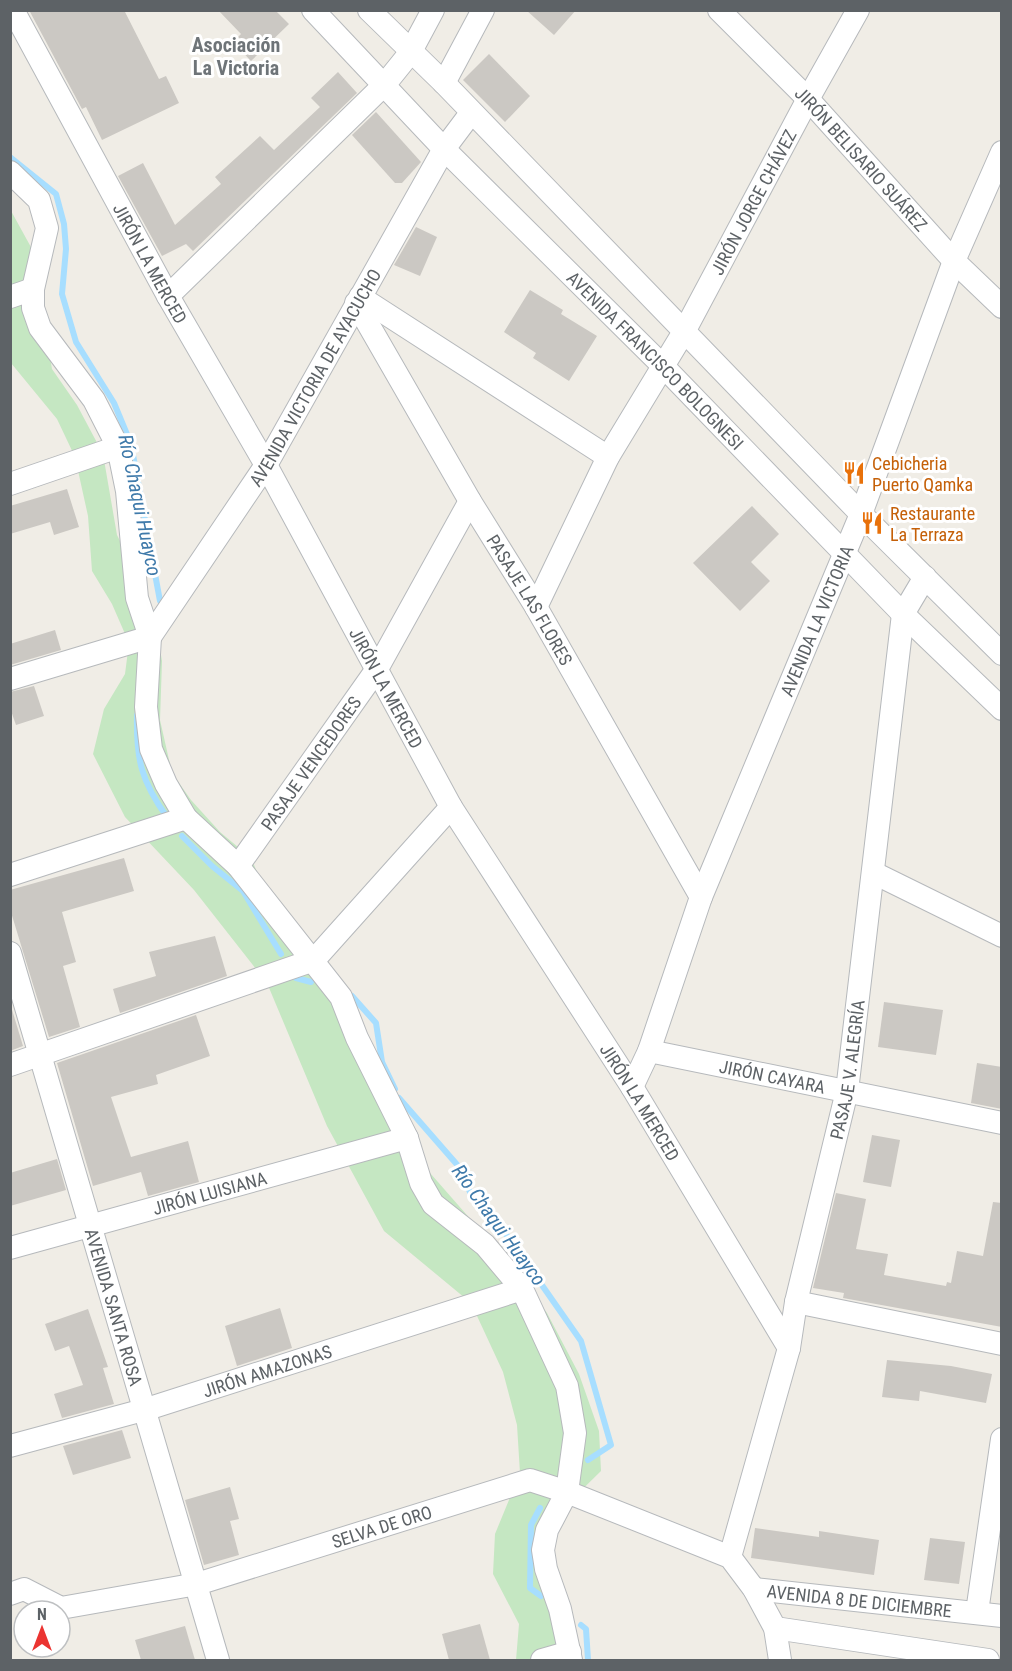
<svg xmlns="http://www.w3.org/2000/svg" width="1012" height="1671" font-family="'Roboto Condensed',sans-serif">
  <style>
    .green { fill: #c5e7c2 }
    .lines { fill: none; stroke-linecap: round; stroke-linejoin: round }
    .stream { stroke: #a7deff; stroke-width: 6 }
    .building { fill: #cbc8c3 }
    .street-casing { stroke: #b6b9bc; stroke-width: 24 }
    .street { stroke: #fff; stroke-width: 22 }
    .labels { text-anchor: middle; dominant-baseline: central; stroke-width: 6; stroke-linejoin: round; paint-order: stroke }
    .street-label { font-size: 18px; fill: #5d6266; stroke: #fff }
    .food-label { font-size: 18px; fill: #c56008; stroke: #fff; text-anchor: start }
    .neighbourhood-label { font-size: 20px; font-weight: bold; fill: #6e7478; stroke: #fff }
    .water-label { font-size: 20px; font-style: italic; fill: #3f7aaa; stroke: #fff }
  </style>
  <rect width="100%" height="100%" fill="#f0ede6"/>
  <!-- green -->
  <polygon class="green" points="10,209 32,249 52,369 77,405 103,454 117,535 146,593 156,624 162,661 160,720 172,773 191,800 220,832 251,858 264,888 348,1025 388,1125 516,1271 547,1313 579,1374 599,1431 601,1471 543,1528 577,1660 516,1660 519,1624 493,1574 495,1534 520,1473 517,1425 503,1372 471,1303 384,1231 327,1126 267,983 194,890 125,817 93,754 104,709 125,674 129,643 112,604 92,571 88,516 75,457 57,419 11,363"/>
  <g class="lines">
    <!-- stream -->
    <g class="stream">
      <polyline points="10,157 56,194 64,224 66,249 62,294 76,342 114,403 131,444 160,601"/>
      <path d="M 137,715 C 136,759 141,781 167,817"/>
      <polyline points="182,836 212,866 243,891 281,954"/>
      <polyline points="296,978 311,982"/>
      <polyline points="352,996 376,1023 382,1062 395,1089"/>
      <polyline points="399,1098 460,1168 470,1192 509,1238 581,1341 611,1445 588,1460"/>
      <polyline points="540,1508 531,1525 530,1588 541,1596"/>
      <polyline points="581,1625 586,1629 588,1660"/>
    </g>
  </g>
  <!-- building -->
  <g class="building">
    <polygon points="29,10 124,10 159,79 166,76 179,103 102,140 86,107 82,109"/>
    <polygon points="218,10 275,10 289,24 251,61 233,42 241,34"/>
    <polygon points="526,10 576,10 554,35"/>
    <polygon points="489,54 530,96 505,122 463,80"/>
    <polygon points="338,72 357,93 193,251 186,244 162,256 118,176 143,163 175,225 221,184 215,177 260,136 274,150 320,107 311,98"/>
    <polygon points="376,112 421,162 402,183 395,183 352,135"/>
    <polygon points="416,227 437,237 420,276 394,265"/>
    <polygon points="530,290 563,310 561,314 597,336 569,381 533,358 536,353 504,332"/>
    <polygon points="67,489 79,527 54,535 50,522 10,534 10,506"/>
    <polygon points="752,506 779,534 751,562 770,581 740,611 693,563"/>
    <polygon points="55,630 61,650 10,665 10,644"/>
    <polygon points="34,686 44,716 16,725 10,708 10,692"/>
    <polygon points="124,858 134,891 62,912 76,962 63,966 80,1027 49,1037 10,909 10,890"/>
    <polygon points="215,936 227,976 120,1013 113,989 156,976 149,952"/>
    <polygon points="884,1002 943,1010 936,1055 878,1047"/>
    <polygon points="10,1003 23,1046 10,1051"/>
    <polygon points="196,1015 210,1056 156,1075 158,1084 111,1097 131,1157 188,1141 199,1182 148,1196 141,1172 93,1186 57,1063"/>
    <polygon points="977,1063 1002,1067 1002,1109 971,1103"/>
    <polygon points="872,1135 900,1140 891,1187 863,1182"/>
    <polygon points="57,1159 66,1190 10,1206 10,1173"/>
    <polygon points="836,1193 866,1199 856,1249 888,1254 884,1275 946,1286 947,1282 951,1283 957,1251 983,1256 993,1202 1002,1203 1002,1327 843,1298 844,1293 813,1288"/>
    <polygon points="280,1308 292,1348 237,1366 225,1326"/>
    <polygon points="88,1309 108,1367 103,1368 114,1404 62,1418 54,1394 83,1385 69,1346 55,1351 45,1324"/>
    <polygon points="887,1360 951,1366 992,1374 986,1403 920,1391 919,1401 882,1397"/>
    <polygon points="122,1430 131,1458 73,1475 63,1446"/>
    <polygon points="230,1487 239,1519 230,1521 239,1555 204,1565 185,1500"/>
    <polygon points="755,1528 819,1537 819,1531 879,1540 874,1575 751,1558"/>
    <polygon points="930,1538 965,1542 959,1584 924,1580"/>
    <polygon points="480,1624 490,1660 449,1660 442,1634"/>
    <polygon points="185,1626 195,1660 141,1660 135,1640"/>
  </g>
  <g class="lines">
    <!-- street casing -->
    <g class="street-casing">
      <g id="street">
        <path id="s1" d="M 13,10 L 168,296 L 266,465 L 451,807 L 632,1087 L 789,1348"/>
        <path id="s2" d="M 313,10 L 444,149 L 662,365 L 903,614 L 1002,709"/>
        <polyline points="369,10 444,83 861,514 1002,654"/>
        <path id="s3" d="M 719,10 L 808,99 L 954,261 L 1002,307"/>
        <polyline points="444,83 483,10"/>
        <polyline points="10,172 39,200 47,228 33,289 33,308 40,328 94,400 118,447 127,491 137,598 150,637 146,707 151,749 166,784 186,818 238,866 341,997 357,1038 407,1138 421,1183 433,1204 485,1245 522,1289 567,1386 575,1433 567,1492 547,1530 543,1550 546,1569 560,1609 571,1660"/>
        <polyline points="168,296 385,84 410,53 433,10"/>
        <polyline points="10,297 33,289"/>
        <polyline points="360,297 608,457"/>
        <path id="s4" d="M 356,303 L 470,501 L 536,607 L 701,897"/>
        <polyline points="10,484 118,447"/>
        <path id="s5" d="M 536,607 L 608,457 L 685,330 L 808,99 L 858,10"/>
        <path id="s6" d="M 10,679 L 150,637 L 266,465 L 444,149 L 471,113"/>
        <path id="s7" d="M 238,866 L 377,669 L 470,501"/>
        <polyline points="874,873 1002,936"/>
        <polyline points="10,875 186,818"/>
        <path id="s8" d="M 10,953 L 218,1660"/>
        <path id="s9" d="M 649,1051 L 1002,1123"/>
        <polyline points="10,1065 314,960 451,807"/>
        <path id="s10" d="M 632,1087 L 649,1051 L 701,897 L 861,514 L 954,261 L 1002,152"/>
        <path id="s11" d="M 10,1248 L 407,1138"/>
        <polyline points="796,1302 1002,1344"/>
        <path id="s12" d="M 10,1446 L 147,1409 L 522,1289"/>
        <path id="s13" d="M 730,1557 L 789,1348 L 796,1302 L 847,1091 L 903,614 L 925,577"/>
        <path id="s14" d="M 754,1589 L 1002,1616"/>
        <path id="s15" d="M 10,1594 L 24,1589 L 61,1608 L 197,1584 L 530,1480 L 567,1492 L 730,1557 L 754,1589 L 775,1628 L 780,1660"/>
        <polyline points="977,1612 1002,1439"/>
        <polyline points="775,1628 988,1660"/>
        <polyline points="542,1660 570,1652"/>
      </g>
    </g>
    <!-- street -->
    <use href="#street" class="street"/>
  </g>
  <!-- icons -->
  <defs>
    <g id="restaurant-bare" transform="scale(1.8)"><path d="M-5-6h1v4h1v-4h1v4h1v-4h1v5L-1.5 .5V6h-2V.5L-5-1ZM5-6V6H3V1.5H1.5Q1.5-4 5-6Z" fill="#e8710a" stroke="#fff" stroke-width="2.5" paint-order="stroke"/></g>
  </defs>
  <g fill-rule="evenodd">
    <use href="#restaurant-bare" x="854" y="473"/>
    <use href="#restaurant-bare" x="872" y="523"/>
  </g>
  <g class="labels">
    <!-- street labels -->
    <g class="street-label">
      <text stroke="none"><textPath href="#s3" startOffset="206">JIRÓN BELISARIO SUÁREZ</textPath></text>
      <text stroke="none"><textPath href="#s5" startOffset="460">JIRÓN JORGE CHÁVEZ</textPath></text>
      <text stroke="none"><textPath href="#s1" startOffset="288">JIRÓN LA MERCED</textPath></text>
      <text stroke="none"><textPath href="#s2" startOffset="490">AVENIDA FRANCISCO BOLOGNESI</textPath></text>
      <text stroke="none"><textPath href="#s6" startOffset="454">AVENIDA VICTORIA DE AYACUCHO</textPath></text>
      <text stroke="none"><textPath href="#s4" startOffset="344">PASAJE LAS FLORES</textPath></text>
      <text stroke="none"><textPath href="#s10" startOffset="502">AVENIDA LA VICTORIA</textPath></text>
      <text stroke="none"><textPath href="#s1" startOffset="774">JIRÓN LA MERCED</textPath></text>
      <text stroke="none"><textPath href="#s7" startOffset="126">PASAJE VENCEDORES</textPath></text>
      <text stroke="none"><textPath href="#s13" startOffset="502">PASAJE V. ALEGRÍA</textPath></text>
      <text stroke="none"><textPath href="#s9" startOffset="126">JIRÓN CAYARA</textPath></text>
      <text stroke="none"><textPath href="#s1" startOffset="1260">JIRÓN LA MERCED</textPath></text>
      <text stroke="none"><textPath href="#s11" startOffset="207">JIRÓN LUISIANA</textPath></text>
      <text stroke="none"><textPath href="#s8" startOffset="369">AVENIDA SANTA ROSA</textPath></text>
      <text stroke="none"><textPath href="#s12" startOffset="268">JIRÓN AMAZONAS</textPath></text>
      <text stroke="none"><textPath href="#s15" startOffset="388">SELVA DE ORO</textPath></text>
      <text stroke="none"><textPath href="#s14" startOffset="106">AVENIDA 8 DE DICIEMBRE</textPath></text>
    </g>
    <!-- food labels -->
    <g class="food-label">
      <text x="872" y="463">Cebicheria<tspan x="872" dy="21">Puerto Qamka</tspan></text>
      <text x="890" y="513">Restaurante<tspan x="890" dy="21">La Terraza</tspan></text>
    </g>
    <!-- neighbourhood labels -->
    <g class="neighbourhood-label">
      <text x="236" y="45">Asociación<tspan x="236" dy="23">La Victoria</tspan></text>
    </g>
    <!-- water labels -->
    <g class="water-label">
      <text transform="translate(140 505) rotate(78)">Río Chaqui Huayco</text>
      <text transform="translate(499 1225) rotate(54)">Río Chaqui Huayco</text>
    </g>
  </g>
  <!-- border -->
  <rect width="1012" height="1671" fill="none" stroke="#5d6266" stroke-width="24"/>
  <!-- north arrow -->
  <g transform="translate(42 1629)"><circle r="28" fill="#ffffff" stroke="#bec0c2" stroke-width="1.5"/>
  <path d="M0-4.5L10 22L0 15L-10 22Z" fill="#eb3431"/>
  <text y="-9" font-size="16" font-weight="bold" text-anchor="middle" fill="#5d6266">N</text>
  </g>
</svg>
